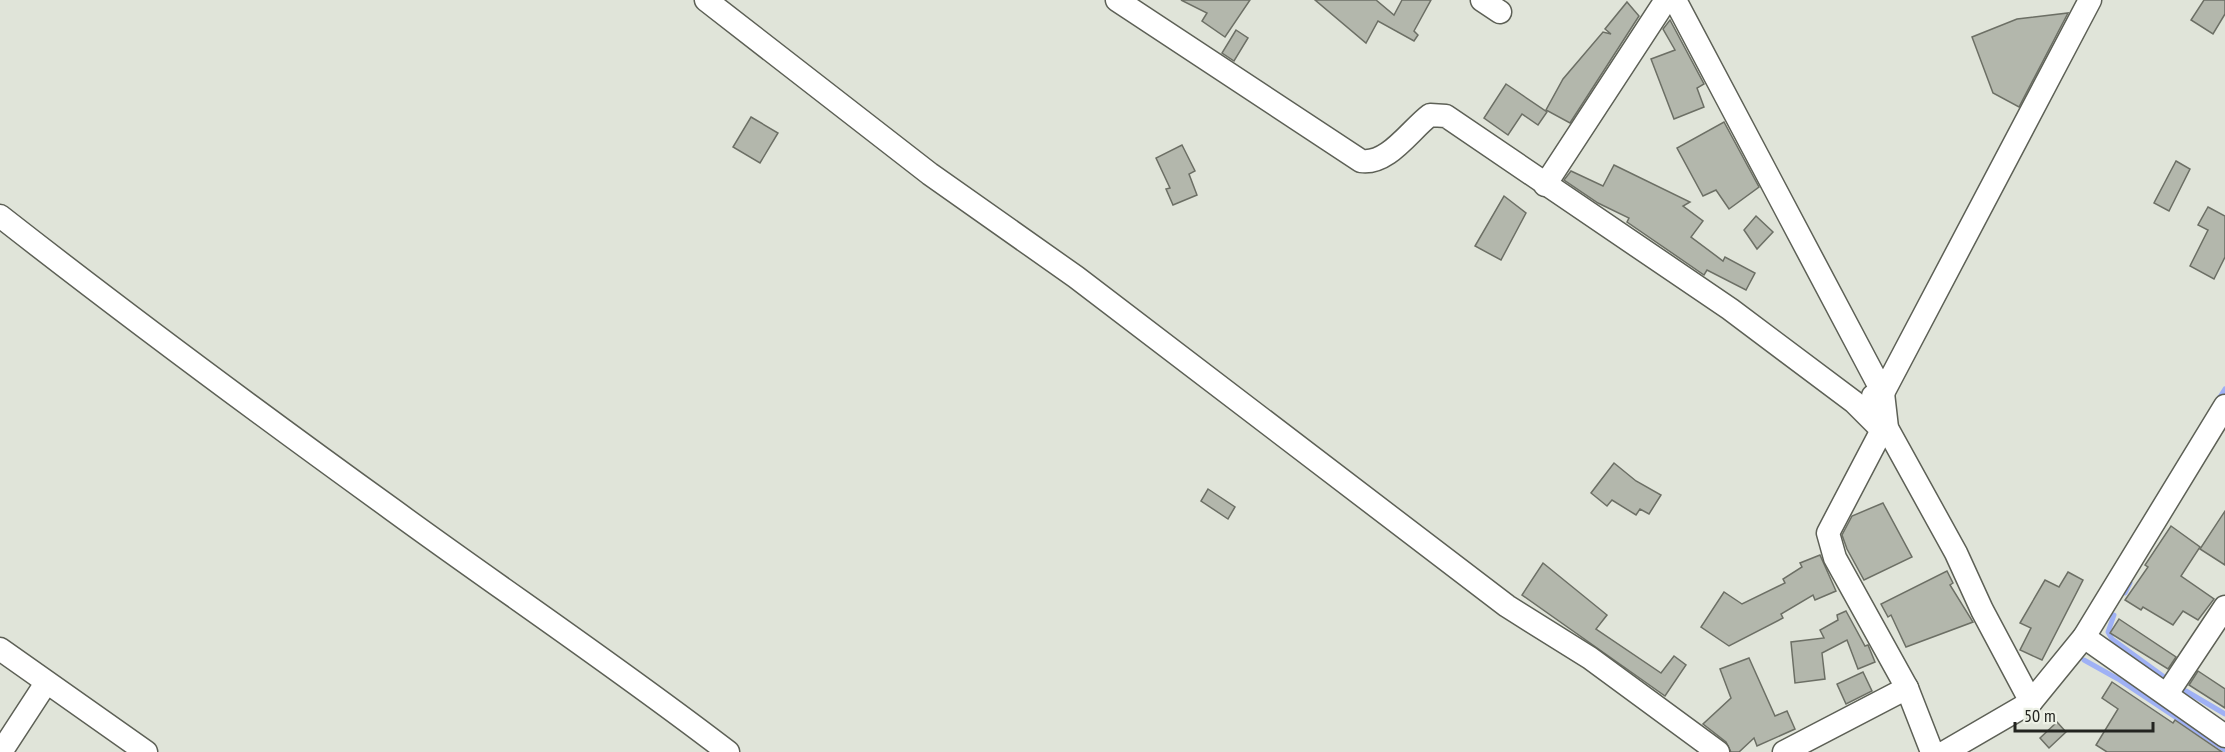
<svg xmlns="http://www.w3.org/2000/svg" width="2225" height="752" font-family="'PT Sans Narrow',sans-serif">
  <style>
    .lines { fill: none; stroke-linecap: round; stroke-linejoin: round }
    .stream { stroke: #9fb1f5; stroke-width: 5 }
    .building { fill: #b3b7ac; stroke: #6c6f65; stroke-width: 1.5 }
    .minor-casing { stroke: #5d6056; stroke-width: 25 }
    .minor { stroke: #fff; stroke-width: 22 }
  </style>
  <rect width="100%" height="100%" fill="#e0e4d9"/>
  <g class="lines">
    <!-- stream -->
    <g class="stream">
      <polyline points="2218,400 2225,389"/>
      <polyline points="2125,593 2130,583"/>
      <polyline points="2114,615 2108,632 2112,639 2167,679"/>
      <polyline points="2084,660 2118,679 2225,750"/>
      <polyline points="2186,691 2225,714"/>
    </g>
  </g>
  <!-- building -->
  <g class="building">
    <polygon points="1181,0 1250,0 1225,37 1202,21 1207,13"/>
    <polygon points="1315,0 1376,0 1394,15 1402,0 1431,0 1414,31 1418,35 1414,41 1378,21 1366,43"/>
    <polygon points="2204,0 2225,0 2225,14 2213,34 2191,20"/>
    <polygon points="1627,2 1639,16 1570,123 1546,110 1563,79 1603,32 1611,34 1605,29"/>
    <polygon points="2068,13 2019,107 1993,93 1972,37 2017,19"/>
    <polygon points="1670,20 1704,84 1697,88 1704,107 1674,119 1651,59 1675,50 1663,29"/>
    <polygon points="1236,30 1248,38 1234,61 1222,53"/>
    <polygon points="1506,84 1547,112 1538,125 1522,114 1508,135 1484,118"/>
    <polygon points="751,117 778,133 760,163 733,147"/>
    <polygon points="1724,122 1759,187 1729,209 1716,190 1703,196 1677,148"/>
    <polygon points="1182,145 1195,171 1189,174 1197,195 1173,205 1166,189 1170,188 1156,158"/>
    <polygon points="2176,161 2190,169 2169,211 2154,203"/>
    <polygon points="1614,165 1690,202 1683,206 1703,221 1691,237 1723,261 1725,257 1755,273 1746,290 1707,270 1704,275 1627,222 1629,218 1598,203 1564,180 1571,171 1603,186"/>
    <polygon points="1504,196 1526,213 1501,260 1475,246"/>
    <polygon points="2208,207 2225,216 2225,257 2214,279 2190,266 2208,230 2198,225"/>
    <polygon points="1756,216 1773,232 1757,249 1744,230"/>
    <polygon points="1614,463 1636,481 1661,495 1649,514 1640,509 1636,515 1612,500 1607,506 1591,493"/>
    <polygon points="1208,489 1235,507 1228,519 1201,501"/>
    <polygon points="1883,503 1912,557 1864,580 1847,549 1842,535 1852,516"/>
    <polygon points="2225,511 2225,565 2200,549"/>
    <polygon points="2171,526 2200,547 2181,576 2214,599 2198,620 2183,611 2173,625 2143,607 2141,610 2125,600 2148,567 2145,565"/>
    <polygon points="1820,555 1836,591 1815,600 1813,595 1781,614 1783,618 1729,646 1701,627 1724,592 1742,604 1785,583 1783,579 1802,567 1800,563"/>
    <polygon points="1543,563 1607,615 1596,629 1661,673 1674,656 1686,665 1665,696 1522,595"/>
    <polygon points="1947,571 1953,583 1950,585 1973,622 1906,647 1891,615 1888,617 1881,604"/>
    <polygon points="2068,572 2083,580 2042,660 2020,650 2031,628 2020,623 2045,580 2059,587"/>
    <polygon points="1846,611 1865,646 1868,645 1875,662 1858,669 1847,640 1822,653 1825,679 1795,683 1791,642 1824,638 1820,630 1838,620 1837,615"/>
    <polygon points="2119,619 2176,657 2168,669 2110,633"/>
    <polygon points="1749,658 1775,716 1787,711 1795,729 1757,746 1754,738 1739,752 1731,752 1726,742 1703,724 1731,698 1720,669"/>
    <polygon points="2198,671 2225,689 2225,708 2189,685"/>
    <polygon points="1863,672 1872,691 1846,704 1837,684"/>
    <polygon points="2112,682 2173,723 2175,720 2222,752 2107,752 2096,745 2118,709 2102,698"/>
    <polygon points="2057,722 2066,732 2049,748 2040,738"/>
  </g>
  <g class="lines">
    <!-- minor casing -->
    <g class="minor-casing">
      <g id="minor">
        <polyline points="706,0 930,174 1076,277 1507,606 1590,658 1718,752"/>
        <path d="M 1117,0 L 1361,161 C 1388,165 1410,130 1430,115 L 1446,116 L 1730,309 L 1854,402 L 1882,430"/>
        <polyline points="1482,0 1500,12"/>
        <polyline points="1675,0 1883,393 1887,428 1956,553 1982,610 2031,702"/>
        <polyline points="1545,185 1666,0"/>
        <path d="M 0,216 C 129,317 260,414 393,510 C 504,591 619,668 728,752"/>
        <polyline points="1873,396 1883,393 2090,0"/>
        <polyline points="1887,428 1882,430 1828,533 1835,558 1907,688 1932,752"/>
        <polyline points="2084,637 2225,736"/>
        <polyline points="0,649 146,752"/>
        <polyline points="2167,694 2225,607"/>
        <polyline points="1,752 46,683"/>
        <polyline points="1784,752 1907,688"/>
        <polyline points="1945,752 2031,702 2084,637 2225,406"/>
      </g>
    </g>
    <!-- minor -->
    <use href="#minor" class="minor"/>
  </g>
  <!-- scale -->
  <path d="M2015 722v9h138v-9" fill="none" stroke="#232420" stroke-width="3"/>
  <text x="2024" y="722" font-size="18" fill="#232420" stroke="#edf1e6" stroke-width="4.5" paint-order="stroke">50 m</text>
</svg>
